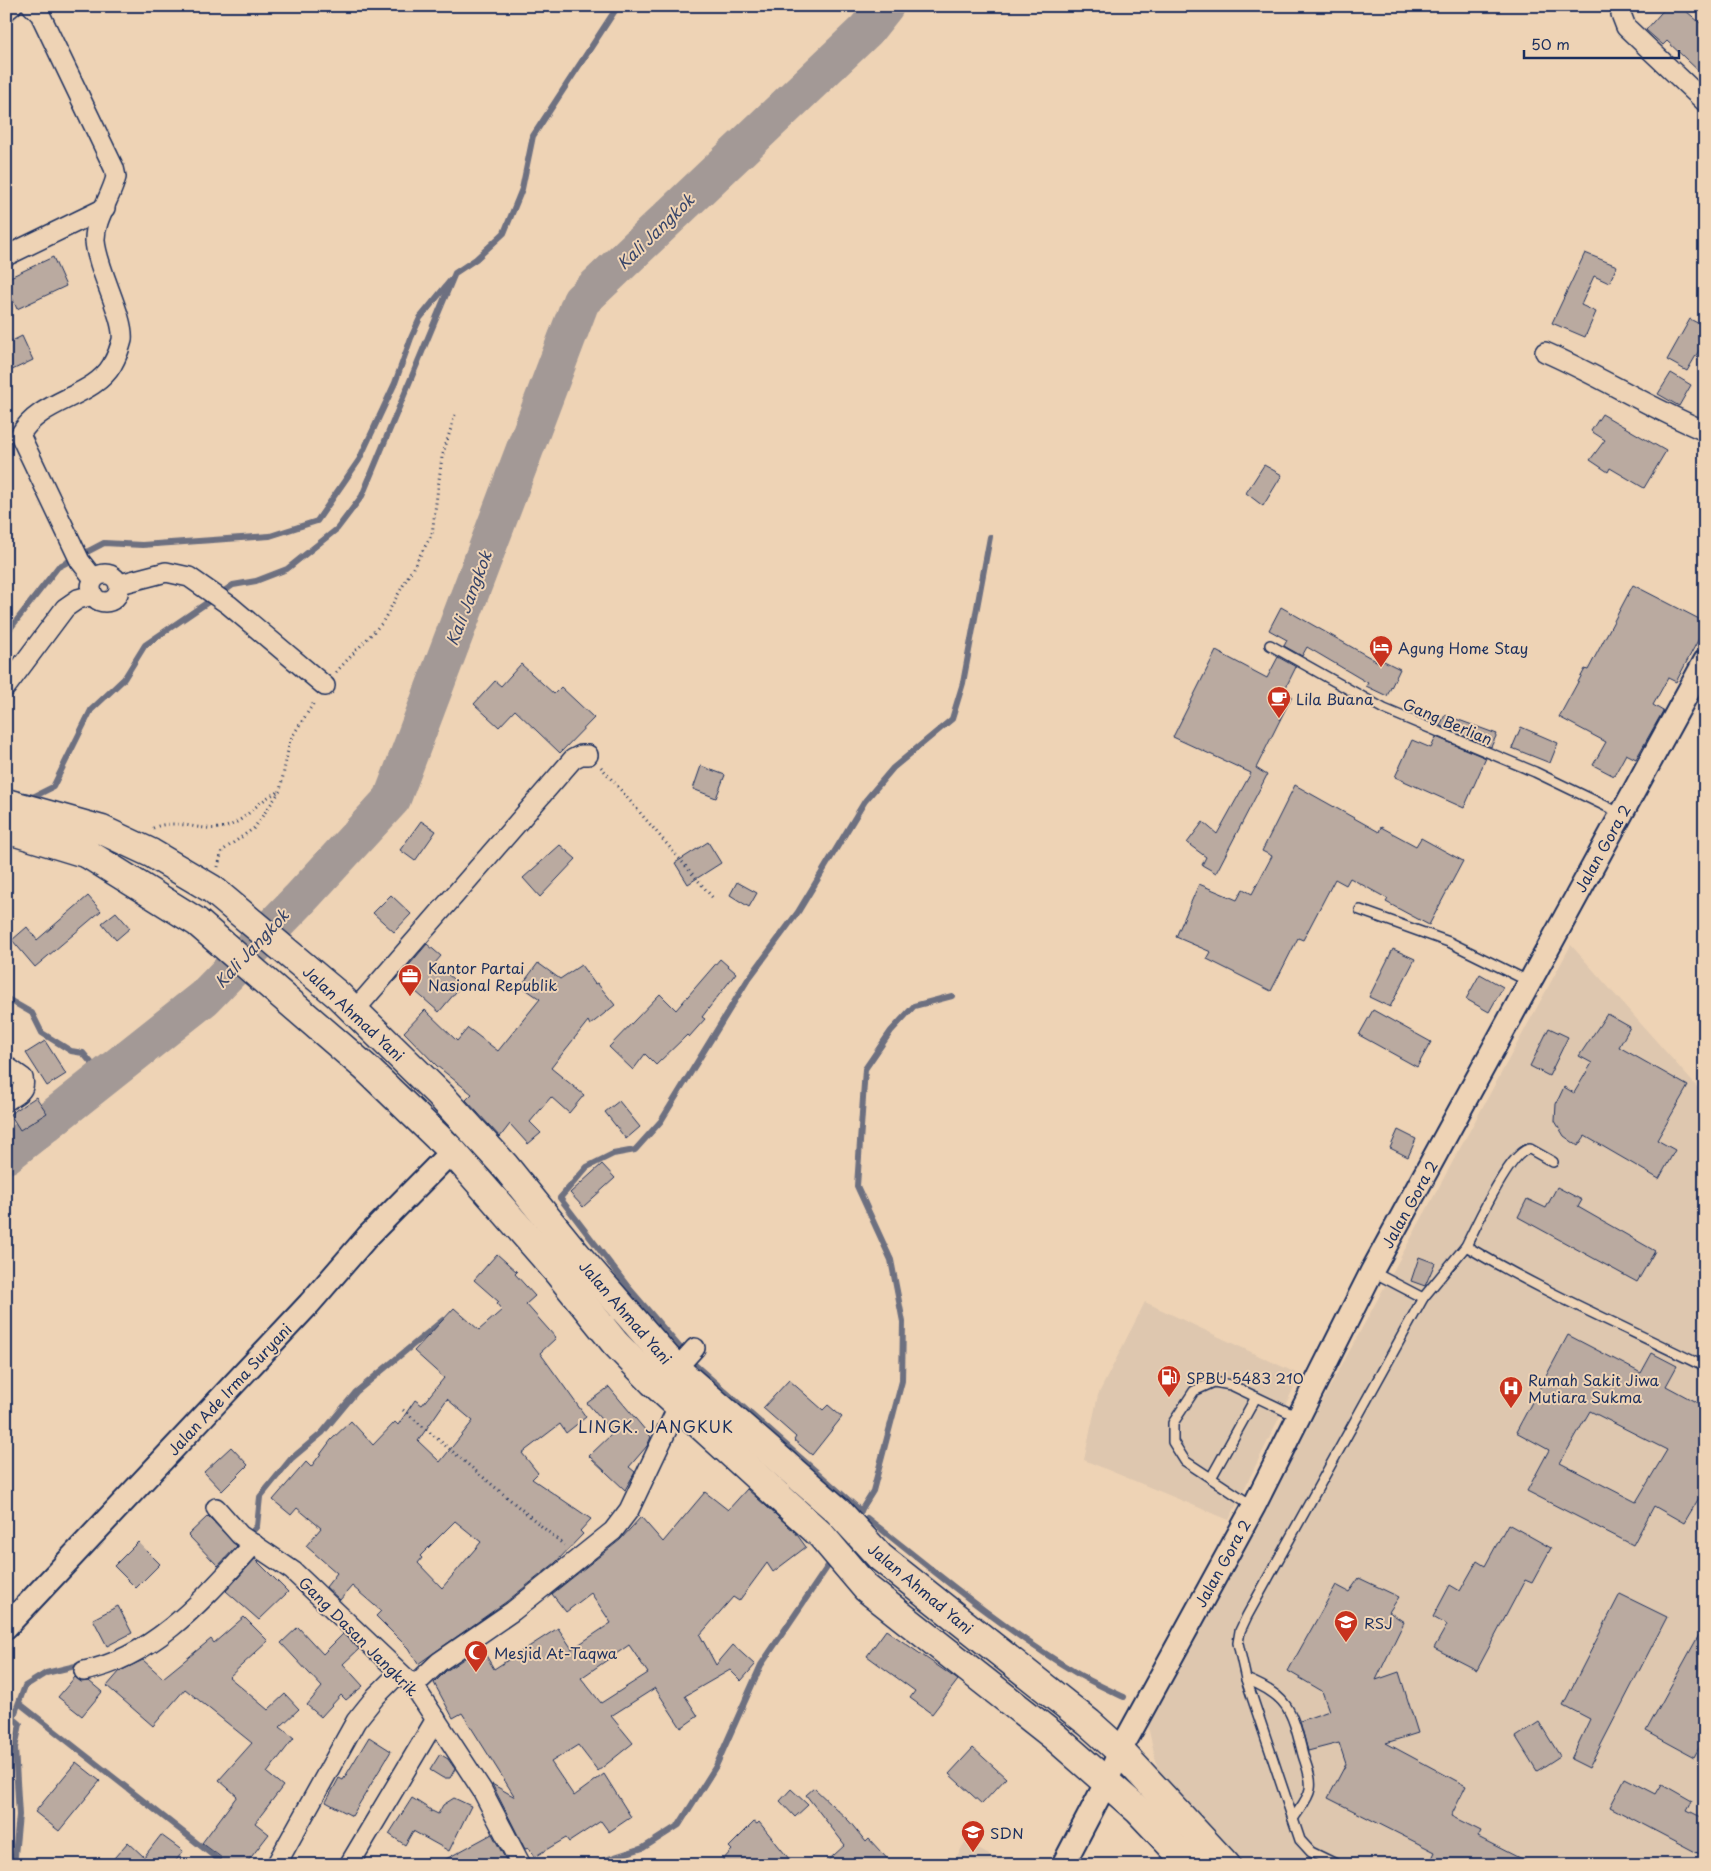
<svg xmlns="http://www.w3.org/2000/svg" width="1711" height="1871" font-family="'Playpen Sans',sans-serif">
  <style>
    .built { fill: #dec7af }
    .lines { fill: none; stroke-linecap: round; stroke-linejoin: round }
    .stream { stroke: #6d6f80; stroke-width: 6 }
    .river { stroke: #a39996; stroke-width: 38 }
    .building { fill: #baaaa0; stroke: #1b2f5e; fill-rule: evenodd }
    .service-casing { stroke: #1b2f5e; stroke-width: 12 }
    .minor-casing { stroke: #1b2f5e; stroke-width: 22 }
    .tertiary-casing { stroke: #1b2f5e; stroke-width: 26 }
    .trunk-casing { stroke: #1b2f5e; stroke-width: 31 }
    .path { stroke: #1b2f5e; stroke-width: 3; stroke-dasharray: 1 4; stroke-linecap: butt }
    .service { stroke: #eed3b5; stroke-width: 9 }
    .minor { stroke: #eed3b5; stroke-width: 19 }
    .tertiary { stroke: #eed3b5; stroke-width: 22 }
    .trunk { stroke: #eed3b5; stroke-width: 28 }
    .labels { text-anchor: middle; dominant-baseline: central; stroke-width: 4; stroke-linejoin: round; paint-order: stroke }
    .poi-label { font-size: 15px; fill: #1b2f5e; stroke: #eed3b5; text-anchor: start }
    .street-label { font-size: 15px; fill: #1b2f5e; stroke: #eed3b5 }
    .water-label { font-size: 16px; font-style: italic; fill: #364469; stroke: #eed3b5 }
    .neighbourhood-label { font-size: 16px; letter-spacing: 1px; fill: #1b2f5e; stroke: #eed3b5 }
  </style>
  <rect width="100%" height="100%" fill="#eed3b5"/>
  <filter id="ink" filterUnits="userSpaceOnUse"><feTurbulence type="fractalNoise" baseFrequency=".02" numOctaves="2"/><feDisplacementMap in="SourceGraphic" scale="10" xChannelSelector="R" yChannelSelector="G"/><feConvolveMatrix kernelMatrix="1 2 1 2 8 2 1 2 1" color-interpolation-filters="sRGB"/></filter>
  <g filter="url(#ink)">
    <!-- built -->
    <g class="built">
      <polygon points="1571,945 1705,1096 1705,1865 1230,1865 1163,1792 1147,1722"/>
      <polygon points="1145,1302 1300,1375 1229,1520 1084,1460 1098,1395"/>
      <polygon points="965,1842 1008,1865 952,1865"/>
    </g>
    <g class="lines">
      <!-- stream -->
      <g class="stream">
        <polyline points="6,634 58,567 104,543 142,545 270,536 317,521 359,460 395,383 411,338 420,318 450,281"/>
        <polyline points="25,795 33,797 53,787 91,710 124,679 145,645 233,585 256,581 287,569 337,529 362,496 455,273 476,259 504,233 522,189 533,136 618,6"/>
        <polyline points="6,998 32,1013 42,1033 71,1051 83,1053 104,1078"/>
        <polyline points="861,1511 694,1364 628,1287 560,1198 587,1167 613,1154 635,1150 661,1121 747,981 798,912 865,801 893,768 952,719 963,683 990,537"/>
        <polyline points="860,1512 873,1491 902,1381 903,1322 891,1260 857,1186 865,1069 891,1031 914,1006 952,996"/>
        <path d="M 867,1518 C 934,1571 1000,1627 1073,1671 C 1089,1681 1107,1689 1124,1697"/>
        <polyline points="247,1538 257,1526 260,1497 291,1459 322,1433 356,1392 443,1320"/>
        <polyline points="19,1703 225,1865"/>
        <polyline points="14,1865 19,1815 15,1748 20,1724 13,1718 25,1686 46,1673 84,1664"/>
        <polyline points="589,1865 643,1848 679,1825 716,1766 761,1665 832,1560"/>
      </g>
      <!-- river -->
      <polyline class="river" points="6,1155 204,998 299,900 392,799 581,301 866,30 885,6"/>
    </g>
    <!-- building -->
    <g class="building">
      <polygon points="1667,6 1680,6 1705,27 1705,77 1667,41 1663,45 1646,30"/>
      <polygon points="1585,253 1617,266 1609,283 1594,276 1581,305 1596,312 1585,337 1552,323"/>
      <polygon points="53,257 66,286 17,309 6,284 6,279"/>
      <polygon points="1690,319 1705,327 1705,340 1687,371 1667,360"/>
      <polygon points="22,336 33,360 6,373 6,344"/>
      <polygon points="1671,373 1691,385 1679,406 1658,394"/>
      <polygon points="1602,414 1666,451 1644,488 1610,468 1608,472 1590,460 1605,440 1591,431"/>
      <polygon points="1264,465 1282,475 1263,506 1246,493"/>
      <polygon points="1633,585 1705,622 1705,627 1676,682 1668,678 1653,705 1663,711 1636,759 1626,754 1614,776 1593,765 1606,742 1559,717 1585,669 1588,670"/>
      <polygon points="1281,607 1378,662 1380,659 1400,669 1387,696 1366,686 1368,683 1307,647 1302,656 1284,646 1287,640 1269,630"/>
      <polygon points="1216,651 1267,678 1278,657 1296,667 1284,691 1292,696 1256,768 1267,775 1216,873 1202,865 1206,857 1187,843 1203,822 1217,834 1251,773 1173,737"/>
      <polygon points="521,664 554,694 561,687 594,718 560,753 515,710 499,727 474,704 495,681 501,686"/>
      <polygon points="1445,715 1497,734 1491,747 1440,726"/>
      <polygon points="1521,727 1558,743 1550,763 1512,748"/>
      <polygon points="1436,737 1486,758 1464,808 1395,777 1412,740 1431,748"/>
      <polygon points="701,766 725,775 716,798 693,789"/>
      <polygon points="1295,785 1379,832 1381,827 1416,846 1421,838 1463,861 1429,925 1386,902 1388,899 1350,878 1346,885 1335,879 1303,940 1298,938 1271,991 1207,959 1211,952 1176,937 1199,884 1237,900 1243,889 1252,894 1272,856 1262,851"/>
      <polygon points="421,821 436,831 415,861 400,850"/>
      <polygon points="708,842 721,863 688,884 675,863"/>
      <polygon points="560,845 576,859 540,897 523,878"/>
      <polygon points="737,882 757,893 749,907 730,895"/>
      <polygon points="391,895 411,914 394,932 373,913"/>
      <polygon points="88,896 101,911 35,967 12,940 27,927 37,940"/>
      <polygon points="116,912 130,928 116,940 102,923"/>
      <polygon points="427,944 441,956 435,963 461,986 439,1012 399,977"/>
      <polygon points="1393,949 1415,959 1390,1007 1369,997"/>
      <polygon points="720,959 736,973 702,1017 705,1019 689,1037 687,1035 656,1065 645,1054 633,1070 609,1047 660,994 676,1010"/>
      <polygon points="538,963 560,979 581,965 595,984 597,983 615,1005 590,1025 588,1021 551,1068 584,1095 569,1113 551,1097 530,1122 541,1133 528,1144 510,1124 500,1137 466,1100 472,1094 437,1066 404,1032 425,1010 457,1041 468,1028 498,1051 540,999 521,986"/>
      <polygon points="1480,974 1503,987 1489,1012 1466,999"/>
      <polygon points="1373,1010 1431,1042 1417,1067 1359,1035"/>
      <polygon points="1607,1014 1630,1027 1619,1047 1688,1086 1657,1140 1675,1150 1659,1179 1585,1136 1578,1146 1564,1136 1555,1121 1556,1104 1564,1087 1574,1093 1592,1063 1579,1056"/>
      <polygon points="1549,1028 1568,1037 1549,1076 1530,1066"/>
      <polygon points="45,1041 66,1074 47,1086 26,1053"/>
      <polygon points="36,1097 47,1113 20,1130 10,1114"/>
      <polygon points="619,1101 640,1127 626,1139 605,1112"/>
      <polygon points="1398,1130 1416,1139 1408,1157 1390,1148"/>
      <polygon points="602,1164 615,1178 583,1207 570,1193"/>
      <polygon points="1557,1187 1582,1200 1578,1207 1655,1251 1637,1282 1518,1217 1527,1199 1546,1208"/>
      <path d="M 497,1254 L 517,1272 L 515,1274 L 535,1296 L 526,1304 L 556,1338 L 540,1353 L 586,1417 L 566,1433 L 560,1424 L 522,1453 L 538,1473 L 532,1479 L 591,1519 L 580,1531 L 583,1534 L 555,1563 L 506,1602 L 418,1664 L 408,1648 L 376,1616 L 381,1611 L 352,1586 L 340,1600 L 326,1587 L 337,1573 L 306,1546 L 321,1528 L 297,1508 L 291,1515 L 273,1500 L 306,1462 L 311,1467 L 331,1440 L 351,1421 L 373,1445 L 395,1422 L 398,1425 L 415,1400 L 422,1405 L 444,1378 L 414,1351 L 454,1308 L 479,1330 L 502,1310 L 497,1304 L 499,1302 L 474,1280 ZM 447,1399 L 473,1421 L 440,1462 L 418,1441 ZM 455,1521 L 481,1542 L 442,1588 L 418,1563 L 422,1558 L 420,1556 Z"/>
      <polygon points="1419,1257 1435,1263 1425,1286 1411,1281"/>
      <path d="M 1568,1335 L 1641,1373 L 1652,1353 L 1677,1366 L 1666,1386 L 1705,1407 L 1705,1488 L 1684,1523 L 1654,1506 L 1633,1545 L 1527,1491 L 1549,1450 L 1516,1432 ZM 1590,1411 L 1667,1450 L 1636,1502 L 1560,1463 Z"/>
      <polygon points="789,1380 823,1410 828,1405 842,1417 812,1455 794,1440 796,1437 763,1408"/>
      <polygon points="609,1387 651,1437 647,1446 629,1467 635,1472 625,1490 589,1456 613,1433 587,1403"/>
      <polygon points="231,1447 248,1465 222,1491 204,1472"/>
      <path d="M 747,1489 L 795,1532 L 806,1547 L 773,1572 L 767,1563 L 739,1601 L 733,1597 L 700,1635 L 716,1665 L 733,1645 L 755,1665 L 741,1681 L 730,1670 L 685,1696 L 698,1716 L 681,1728 L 655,1688 L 611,1716 L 633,1743 L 598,1771 L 578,1745 L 551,1762 L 574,1796 L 604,1774 L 631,1817 L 609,1832 L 601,1821 L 569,1842 L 566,1838 L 534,1857 L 529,1848 L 525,1849 L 492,1784 L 515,1797 L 462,1713 L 453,1718 L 434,1683 L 446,1671 L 481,1647 L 494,1669 L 558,1628 L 572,1649 L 611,1623 L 591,1593 L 566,1612 L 552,1594 L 620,1540 L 641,1517 L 663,1542 L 705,1492 L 728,1510 ZM 629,1645 L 648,1673 L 601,1703 L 581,1678 Z"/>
      <polygon points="208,1516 237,1546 218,1566 188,1535"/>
      <polygon points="1508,1524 1551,1548 1532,1583 1525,1580 1477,1670 1434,1648 1447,1625 1433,1617 1450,1585 1460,1591 1477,1561 1485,1566"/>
      <polygon points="138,1542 160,1564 136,1588 114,1566"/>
      <polygon points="255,1559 288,1592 259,1620 226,1591"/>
      <polygon points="1359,1578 1399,1597 1389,1612 1404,1622 1376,1680 1399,1672 1418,1733 1386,1743 1466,1786 1451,1816 1481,1831 1478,1837 1533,1865 1429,1865 1435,1852 1328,1798 1346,1764 1339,1743 1308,1751 1300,1721 1329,1711 1322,1691 1288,1671 1336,1585 1349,1592"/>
      <polygon points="1620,1594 1667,1617 1589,1768 1571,1759 1590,1719 1563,1705"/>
      <polygon points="118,1606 132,1633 107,1646 93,1619"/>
      <polygon points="244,1617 268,1641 229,1677 268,1710 285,1694 299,1709 280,1727 294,1738 267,1773 283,1786 255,1823 269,1834 245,1865 217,1865 222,1858 202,1843 237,1796 219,1780 252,1743 185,1689 153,1726 107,1686 120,1671 143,1660 163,1678 211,1639 214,1643"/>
      <polygon points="1705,1624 1705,1737 1694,1757 1646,1731"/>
      <polygon points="298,1627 323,1654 343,1634 359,1649 343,1664 363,1686 346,1700 341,1695 321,1717 307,1705 322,1687 281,1643"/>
      <polygon points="886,1630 958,1680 932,1714 910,1698 915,1691 867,1656"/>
      <polygon points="75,1677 81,1682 89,1681 102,1692 82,1716 58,1697"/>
      <polygon points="1539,1722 1560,1756 1537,1771 1516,1737"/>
      <polygon points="369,1737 391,1751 352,1816 326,1802 339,1778 343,1780"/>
      <polygon points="973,1748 1006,1778 982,1804 949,1774"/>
      <polygon points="440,1754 448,1759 455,1769 450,1778 443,1778 430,1770"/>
      <polygon points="76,1762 100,1781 59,1831 35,1812"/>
      <polygon points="1625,1778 1656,1794 1662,1784 1692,1801 1687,1810 1705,1819 1705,1857 1610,1807"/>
      <polygon points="814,1788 849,1821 866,1842 869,1839 893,1865 823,1865 845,1845 806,1795"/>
      <polygon points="791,1789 808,1805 795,1817 780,1801"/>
      <polygon points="412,1798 431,1810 430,1812 432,1811 438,1814 443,1805 454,1798 471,1806 449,1851 413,1831 405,1845 389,1834"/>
      <polygon points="754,1822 757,1824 759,1822 794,1865 718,1865 732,1850 729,1847"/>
      <polygon points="492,1834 506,1860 497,1865 435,1865"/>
      <polygon points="161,1835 183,1851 173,1865 108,1865 128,1842 144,1857"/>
    </g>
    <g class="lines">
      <!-- service casing -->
      <g class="service-casing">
        <g id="service">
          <polyline points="1270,645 1384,709 1535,772 1620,813"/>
          <polyline points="1360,910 1449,942 1528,981"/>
          <path d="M 1466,1246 C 1475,1228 1511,1149 1530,1149 L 1553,1162"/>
          <polyline points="1373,1272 1423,1298"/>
          <polyline points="1211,1478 1256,1397"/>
          <polyline points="1253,1506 1185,1461 1173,1442 1173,1423 1194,1391 1214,1382 1231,1385 1298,1417"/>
          <path d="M 1246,1679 C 1290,1696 1292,1712 1303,1755 C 1306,1765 1312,1778 1310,1789 C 1308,1800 1299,1809 1293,1819"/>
          <path d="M 1338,1865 L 1311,1852 L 1300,1840 L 1246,1679 L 1238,1643 L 1240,1631 L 1247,1616 L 1423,1298 L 1466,1246 C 1542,1292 1625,1327 1705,1367"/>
        </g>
      </g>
      <!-- minor casing -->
      <g class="minor-casing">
        <g id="minor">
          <path d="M 32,6 L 40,14 L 114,168 L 116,177 C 111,198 94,220 95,241 C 97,269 125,318 122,340 C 120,348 116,358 112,365 C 93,398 40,399 20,435 L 80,561 L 94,579"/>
          <polyline points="1621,6 1621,14 1626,27 1705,102"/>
          <polyline points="6,11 12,6"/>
          <polyline points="6,256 105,208"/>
          <path d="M 1545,352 C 1600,376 1650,408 1705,431"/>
          <circle cx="105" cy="588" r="14"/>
          <polyline points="120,584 166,572 189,577 229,605 325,686"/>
          <polyline points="6,687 65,608 78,599 93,595"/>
          <polyline points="354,1011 573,759 581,755 588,755"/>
          <path d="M 6,1066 L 23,1078 C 26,1092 16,1094 6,1101"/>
          <polyline points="676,1369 695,1348"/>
          <polyline points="216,1508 240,1535 293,1571 414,1686 482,1790 521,1865"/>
          <path d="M 84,1671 C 156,1657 207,1595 254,1544"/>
          <polyline points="414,1686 439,1662 513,1611 613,1531 629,1510 674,1415 681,1407"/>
          <polyline points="276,1865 356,1721 376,1696 399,1673"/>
          <polyline points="349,1865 436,1719"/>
        </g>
      </g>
      <!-- tertiary casing -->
      <g class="tertiary-casing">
        <g id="tertiary">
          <polyline points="6,1627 309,1304 368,1236 452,1151"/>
          <polyline points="1063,1865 1106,1783 1120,1751 1254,1506 1372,1271 1705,661"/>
        </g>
      </g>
      <!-- trunk casing -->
      <g class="trunk-casing">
        <g id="trunk">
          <polyline points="6,803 102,830 151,853 212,889 338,995 440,1095 505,1166 576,1254 676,1369 838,1511 880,1557 1089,1723 1120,1751 1226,1865"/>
          <polyline points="6,829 88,854 197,922 366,1068 452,1151 556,1270 615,1343 653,1382 821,1535 866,1588 1055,1737 1138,1810 1190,1865"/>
        </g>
      </g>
      <!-- path -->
      <g class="path">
        <polyline points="336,672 382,623 432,534 442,457 455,415"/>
        <polyline points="601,767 713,898"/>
        <path d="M 153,828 C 177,817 200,833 225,827 C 246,822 259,798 279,792"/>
        <polyline points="218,867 222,851 254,828 280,791 290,740 315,701"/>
        <polyline points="403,1410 564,1545"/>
      </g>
      <!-- service -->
      <use href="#service" class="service"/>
      <!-- minor -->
      <use href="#minor" class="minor"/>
      <!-- tertiary -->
      <use href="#tertiary" class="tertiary"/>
      <!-- trunk -->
      <use href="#trunk" class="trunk"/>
    </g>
  </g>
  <!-- icons -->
  <defs>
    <g id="hotel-pin" transform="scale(1.25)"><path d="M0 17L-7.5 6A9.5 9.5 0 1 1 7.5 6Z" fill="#c8321e" stroke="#eed3b5"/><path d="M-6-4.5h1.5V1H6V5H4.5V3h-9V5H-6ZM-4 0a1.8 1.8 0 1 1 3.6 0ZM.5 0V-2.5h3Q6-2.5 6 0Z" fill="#fff"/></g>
    <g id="cafe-pin" transform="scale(1.25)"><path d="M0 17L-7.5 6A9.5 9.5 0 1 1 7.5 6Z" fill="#c8321e" stroke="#eed3b5"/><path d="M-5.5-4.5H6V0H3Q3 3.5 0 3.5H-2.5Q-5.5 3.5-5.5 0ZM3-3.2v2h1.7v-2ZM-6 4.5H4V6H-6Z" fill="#fff"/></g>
    <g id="office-pin" transform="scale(1.25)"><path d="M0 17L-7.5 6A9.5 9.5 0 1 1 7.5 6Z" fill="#c8321e" stroke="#eed3b5"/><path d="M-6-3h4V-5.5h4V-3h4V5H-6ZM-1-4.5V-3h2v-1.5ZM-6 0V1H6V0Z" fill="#fff"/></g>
    <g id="fuel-pin" transform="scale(1.25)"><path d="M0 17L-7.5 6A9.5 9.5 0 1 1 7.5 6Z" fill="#c8321e" stroke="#eed3b5"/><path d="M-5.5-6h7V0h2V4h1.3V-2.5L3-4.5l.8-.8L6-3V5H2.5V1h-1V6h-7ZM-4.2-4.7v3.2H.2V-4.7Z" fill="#fff"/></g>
    <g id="hospital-pin" transform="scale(1.25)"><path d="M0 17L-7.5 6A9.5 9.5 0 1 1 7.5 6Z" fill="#c8321e" stroke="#eed3b5"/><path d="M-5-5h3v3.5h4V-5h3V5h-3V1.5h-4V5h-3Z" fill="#fff"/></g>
    <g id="university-pin" transform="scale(1.25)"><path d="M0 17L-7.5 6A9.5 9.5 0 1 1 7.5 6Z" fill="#c8321e" stroke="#eed3b5"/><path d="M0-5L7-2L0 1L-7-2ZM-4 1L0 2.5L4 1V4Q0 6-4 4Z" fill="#fff"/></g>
    <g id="mosque-pin" transform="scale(1.25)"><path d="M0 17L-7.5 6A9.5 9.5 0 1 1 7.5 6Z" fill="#c8321e" stroke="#eed3b5"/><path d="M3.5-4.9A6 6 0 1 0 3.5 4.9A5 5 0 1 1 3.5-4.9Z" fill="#fff"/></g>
    <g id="school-pin" transform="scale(1.25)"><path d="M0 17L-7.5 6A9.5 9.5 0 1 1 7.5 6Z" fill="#c8321e" stroke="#eed3b5"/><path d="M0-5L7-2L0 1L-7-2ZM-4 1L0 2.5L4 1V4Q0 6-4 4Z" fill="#fff"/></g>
  </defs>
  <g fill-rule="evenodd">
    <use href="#hotel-pin" x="1381" y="647"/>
    <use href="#cafe-pin" x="1279" y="698"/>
    <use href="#office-pin" x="410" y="976"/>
    <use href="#fuel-pin" x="1169" y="1377"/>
    <use href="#hospital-pin" x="1511" y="1388"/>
    <use href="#university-pin" x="1346" y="1622"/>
    <use href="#mosque-pin" x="476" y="1652"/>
    <use href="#school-pin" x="973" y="1832"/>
  </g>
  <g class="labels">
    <!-- poi labels -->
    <g class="poi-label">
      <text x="1398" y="647">Agung Home Stay</text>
      <text x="1296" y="698">Lila Buana</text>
      <text x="428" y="967">Kantor Partai<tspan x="428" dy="17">Nasional Republik</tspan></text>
      <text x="1186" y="1377">SPBU 5483 210</text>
      <text x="1528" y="1379">Rumah Sakit Jiwa<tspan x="1528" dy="17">Mutiara Sukma</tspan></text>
      <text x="1364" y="1622">RSJ</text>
      <text x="494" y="1652">Mesjid At-Taqwa</text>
      <text x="990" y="1832">SDN</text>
    </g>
    <!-- street labels -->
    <g class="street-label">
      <text transform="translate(1448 721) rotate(23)">Gang Berlian</text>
      <text transform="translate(1602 848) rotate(-61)">Jalan Gora 2</text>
      <text transform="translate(354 1013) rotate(43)">Jalan Ahmad Yani</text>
      <text transform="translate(1409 1204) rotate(-61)">Jalan Gora 2</text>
      <text transform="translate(626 1312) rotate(49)">Jalan Ahmad Yani</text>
      <text transform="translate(229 1389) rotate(-47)">Jalan Ade Irma Suryani</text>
      <text transform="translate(1222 1563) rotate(-61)">Jalan Gora 2</text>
      <text transform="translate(921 1588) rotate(40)">Jalan Ahmad Yani</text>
      <text transform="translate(359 1636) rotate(45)">Gang Dasan Jangkrik</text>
    </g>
    <!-- water labels -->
    <g class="water-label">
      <text transform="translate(655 231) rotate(-44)">Kali Jangkok</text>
      <text transform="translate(468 598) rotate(-69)">Kali Jangkok</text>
      <text transform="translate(251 948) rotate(-47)">Kali Jangkok</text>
    </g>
    <!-- neighbourhood labels -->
    <g class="neighbourhood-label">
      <text x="656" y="1426">LINGK. JANGKUK</text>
    </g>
  </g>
  <!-- margin -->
  <rect width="1711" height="1871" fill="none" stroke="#eed3b5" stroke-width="25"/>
  <rect x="12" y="12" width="1686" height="1846" fill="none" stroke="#1b2f5e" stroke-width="2" filter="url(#ink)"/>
  <!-- scale -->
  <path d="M1524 50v8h155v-8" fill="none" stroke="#1b2f5e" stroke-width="2.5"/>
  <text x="1531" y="50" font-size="15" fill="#1b2f5e" stroke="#eed3b5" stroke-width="4" paint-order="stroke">50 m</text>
</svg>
